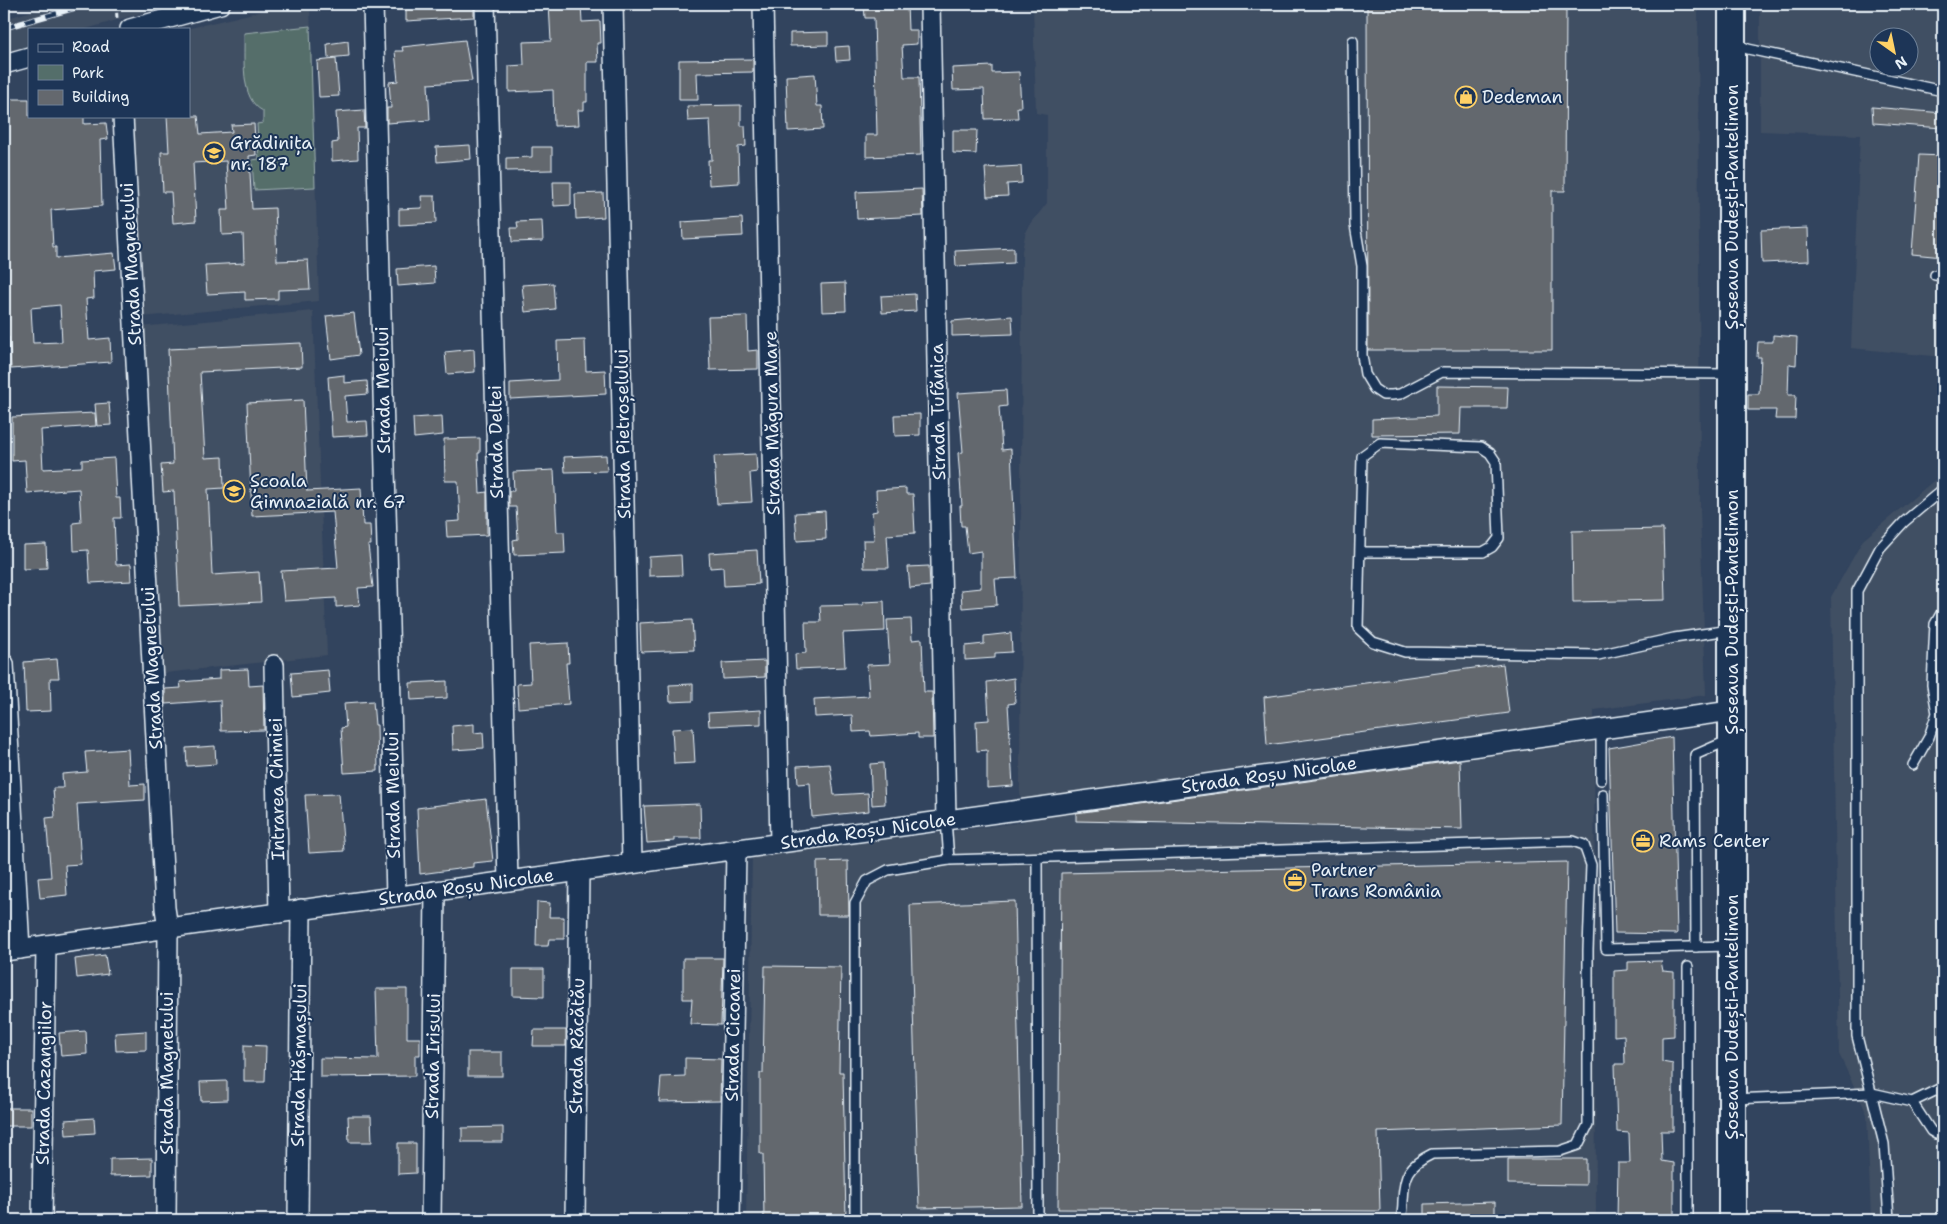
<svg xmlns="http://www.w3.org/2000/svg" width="1947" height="1224" font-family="'Shantell Sans',sans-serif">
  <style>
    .built { fill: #414f63; fill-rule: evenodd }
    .green { fill: #546e6a; stroke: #9eb0b1 }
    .building { fill: #64686e; stroke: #e8f1f8; fill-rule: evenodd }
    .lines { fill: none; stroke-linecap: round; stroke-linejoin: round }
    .lane-casing { stroke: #e8f1f8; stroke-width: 12 }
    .street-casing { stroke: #e8f1f8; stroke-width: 22 }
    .secondary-casing { stroke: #e8f1f8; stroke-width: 30 }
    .path { stroke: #e8f1f8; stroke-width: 3; stroke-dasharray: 5 4; stroke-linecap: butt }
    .lane { stroke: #1d3557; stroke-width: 9 }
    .street { stroke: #1d3557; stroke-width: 19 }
    .secondary { stroke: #1d3557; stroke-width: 26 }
    .rail-casing { stroke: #e8f1f8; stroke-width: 5.5 }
    .rail { stroke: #1d3557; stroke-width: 4; stroke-dasharray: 11; stroke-linecap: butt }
    .labels { text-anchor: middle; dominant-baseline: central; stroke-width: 4; stroke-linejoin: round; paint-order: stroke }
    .poi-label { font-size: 18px; fill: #e8f1f8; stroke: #1d3557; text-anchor: start }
    .street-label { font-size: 18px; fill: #e8f1f8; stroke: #1d3557 }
  </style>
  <rect width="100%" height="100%" fill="#32445e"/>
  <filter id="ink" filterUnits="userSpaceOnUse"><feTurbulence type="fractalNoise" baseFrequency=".02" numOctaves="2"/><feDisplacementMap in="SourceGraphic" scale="10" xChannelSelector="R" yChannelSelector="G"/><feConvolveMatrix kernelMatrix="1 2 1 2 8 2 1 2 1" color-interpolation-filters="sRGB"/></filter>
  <g filter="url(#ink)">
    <!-- built -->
    <g class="built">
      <polygon points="57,4 172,4 86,29 29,29 29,45 4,53 4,19"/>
      <polygon points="291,4 310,4 319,301 140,317 129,116 189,116 189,29 186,29"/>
      <polygon points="1033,4 1698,4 1700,510 1706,695 1594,710 1596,1220 746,1220 752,857 1024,822 1020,792 1022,251 1026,230 1047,203 1047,115 1036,113"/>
      <path d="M 1760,4 L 1943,4 L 1943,357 L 1851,348 L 1860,135 L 1760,131 ZM 1880,38 L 1910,38 L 1910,68 L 1880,68 Z"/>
      <polygon points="313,311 327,655 156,674 139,327"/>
      <polygon points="1943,473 1943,1220 1871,1220 1867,1114 1839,1054 1831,597 1863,540"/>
    </g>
    <!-- green -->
    <path class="green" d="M 310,26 L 315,187 L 254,190 L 252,160 L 259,159 L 257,124 L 263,123 L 263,111 C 239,99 245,57 244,33 Z"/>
    <!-- building -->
    <g class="building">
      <polygon points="406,4 474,4 474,17 406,21"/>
      <polygon points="549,4 581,4 582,22 600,21 601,43 597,43 598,62 587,62 587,102 584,102 584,110 578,110 579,125 554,126 553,90 509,92 509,66 524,65 523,42 551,41"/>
      <polygon points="864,4 907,4 908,30 917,30 917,44 902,45 904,77 919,77 921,155 866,157 866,135 877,135 874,18 865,18"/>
      <polygon points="1367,4 1566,4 1565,191 1552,191 1552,350 1368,350"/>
      <polygon points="828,32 828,45 790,46 790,33"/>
      <polygon points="465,40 472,81 428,84 430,120 387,123 387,108 391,108 389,82 398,81 395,51 403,51 402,47"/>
      <polygon points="348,41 349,56 328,58 327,44"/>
      <polygon points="849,46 850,60 836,61 835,47"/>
      <polygon points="336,59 339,96 319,97 317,61"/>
      <polygon points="753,59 753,72 697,73 698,100 679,100 679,60"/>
      <polygon points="992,66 992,73 1019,72 1021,107 1017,107 1018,118 985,119 984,89 953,90 952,68"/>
      <polygon points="815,74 817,106 822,106 823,129 788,131 786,76"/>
      <path d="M 5,99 L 29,99 L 29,116 L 84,116 L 84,124 L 106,123 L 108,139 L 100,140 L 102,206 L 51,210 L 53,247 L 56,247 L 56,258 L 114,253 L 116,269 L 93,271 L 94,298 L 86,299 L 89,340 L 110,338 L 111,362 L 11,369 L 9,337 L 4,337 L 4,321 L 8,321 L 6,293 L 9,293 L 4,224 L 8,224 L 8,180 L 4,180 ZM 60,305 L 62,342 L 33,343 L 31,308 Z"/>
      <polygon points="741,105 741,126 745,126 746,146 738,147 739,183 709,185 708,160 712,160 710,120 688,121 687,106"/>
      <polygon points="1872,107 1943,113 1943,128 1873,123"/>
      <polygon points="364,110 365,128 357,128 358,159 332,161 332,143 338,142 336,112"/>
      <polygon points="167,116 198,116 200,134 232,132 231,125 254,124 256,155 249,156 252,209 275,208 277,261 308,260 310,289 278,290 278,299 245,300 245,292 207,294 205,265 244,263 243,234 222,235 221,210 229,210 226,161 193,163 196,221 173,223 171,192 163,192 161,152 169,152"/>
      <polygon points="953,130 977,130 976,154 953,153"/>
      <polygon points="470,145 471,159 437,162 436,147"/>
      <polygon points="532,147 552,147 552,170 506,171 506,158 532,157"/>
      <polygon points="1919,155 1943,156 1943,257 1912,254"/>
      <polygon points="1021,166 1022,183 1007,184 1008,196 987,197 985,168"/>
      <polygon points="553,182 571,182 571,205 554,206"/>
      <polygon points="922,189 923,216 857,219 856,192"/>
      <polygon points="603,193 604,217 576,219 575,194"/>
      <polygon points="421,196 435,196 436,223 399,225 399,209 422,208"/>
      <polygon points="742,218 743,236 683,239 682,222"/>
      <polygon points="542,221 543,241 512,242 511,228 518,228 517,222"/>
      <polygon points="1808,228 1809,261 1762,263 1761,230"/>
      <polygon points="1014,248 1014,263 956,266 955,251"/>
      <polygon points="434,266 435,283 398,286 397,269"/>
      <polygon points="553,283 555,309 525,312 522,285"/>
      <polygon points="845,283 846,311 822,312 821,284"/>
      <polygon points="915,294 916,311 882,313 881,296"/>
      <polygon points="354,313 359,355 331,359 326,316"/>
      <polygon points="747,316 748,351 758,350 758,369 710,370 708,317"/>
      <polygon points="1012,316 1013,334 952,336 952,321"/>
      <polygon points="1773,335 1797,337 1796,365 1789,364 1788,395 1796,395 1795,419 1775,419 1776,410 1748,410 1748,394 1759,394 1761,357 1757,357 1758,342 1773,342"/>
      <polygon points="585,340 586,371 605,370 606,394 510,399 510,383 558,380 557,341"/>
      <polygon points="301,343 302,367 200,372 205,458 223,457 224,488 208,489 212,575 259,572 261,602 179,606 174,491 163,492 161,465 173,464 168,349"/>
      <polygon points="474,349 475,372 447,374 445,352"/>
      <polygon points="344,375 344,383 367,381 368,394 345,396 347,422 367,421 368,435 332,437 328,377"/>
      <polygon points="1437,386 1508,387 1507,408 1461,408 1460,434 1372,435 1372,419 1437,416"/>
      <polygon points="1006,390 1007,406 999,407 1002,450 1011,449 1017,578 995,579 997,605 962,608 961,590 981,588 981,551 968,553 965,526 961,526 960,506 962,506 958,453 963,452 958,393"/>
      <polygon points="303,400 307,491 361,488 363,525 370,525 371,545 368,545 373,587 358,588 360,605 336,607 336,598 284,601 281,571 338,568 333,512 252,516 247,403"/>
      <polygon points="109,403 111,425 97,426 95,404"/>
      <polygon points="95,413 96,426 41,430 43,469 82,467 82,460 114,458 116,498 120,498 121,518 114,518 116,565 131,564 132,581 90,583 88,550 74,551 73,523 81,522 79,489 27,493 25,460 12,461 12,417"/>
      <polygon points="920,414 920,435 895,436 894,415"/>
      <polygon points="442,416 443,435 414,438 413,418"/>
      <polygon points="480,438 480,453 478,453 480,493 487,492 487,535 447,537 446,522 460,521 458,481 445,481 444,439"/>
      <polygon points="756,454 757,472 750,473 752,502 717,504 714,456"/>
      <polygon points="606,455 607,471 565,472 564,457"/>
      <polygon points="554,470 557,532 564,532 565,553 514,555 513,540 518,539 516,507 509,507 509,491 514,491 513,472"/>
      <polygon points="906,488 906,494 913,494 915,533 887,535 889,568 864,568 863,540 874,540 872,512 877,511 876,490"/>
      <polygon points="825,511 826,539 797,541 795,513"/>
      <polygon points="1663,529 1665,600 1573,602 1572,531"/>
      <polygon points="46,544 47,568 23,569 23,545"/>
      <polygon points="757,550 759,584 724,586 723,567 710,568 709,553"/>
      <polygon points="681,555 682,575 649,576 649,557"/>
      <polygon points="929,566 930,586 910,588 908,567"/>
      <polygon points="884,601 885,631 843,633 845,667 796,669 795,654 806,653 805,622 821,622 820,606 863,605 863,602"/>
      <polygon points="911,619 912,640 922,639 924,692 932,692 933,738 918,738 918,733 871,736 870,731 853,732 852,715 815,717 814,699 869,696 867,665 890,664 887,620"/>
      <polygon points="692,620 694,650 641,652 640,623"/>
      <polygon points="1011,633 1012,652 995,653 995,658 965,660 965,646 984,644 984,636"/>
      <polygon points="568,643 569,663 566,663 569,704 518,708 517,684 531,683 529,645"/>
      <polygon points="57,659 59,678 50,678 51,711 26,712 24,662"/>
      <polygon points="765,661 765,677 723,679 722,663"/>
      <polygon points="1503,664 1509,713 1267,745 1264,697"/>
      <polygon points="248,669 249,686 263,685 264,730 221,731 220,700 165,704 165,689 181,688 180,682 219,679 219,670"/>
      <polygon points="328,670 330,693 293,697 291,673"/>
      <polygon points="1014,678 1015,703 1008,704 1013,786 987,788 987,750 977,751 976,721 989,720 987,682"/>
      <polygon points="447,681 447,698 411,700 410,683"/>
      <polygon points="693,684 693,701 670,702 669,685"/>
      <polygon points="373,701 375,725 377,725 378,771 344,773 341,728 346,727 344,703"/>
      <polygon points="761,710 761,724 709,726 708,713"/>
      <polygon points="474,724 474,733 483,732 484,748 453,750 452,726"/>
      <polygon points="693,728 695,763 674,764 672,729"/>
      <polygon points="1672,737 1677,934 1615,933 1609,748"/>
      <polygon points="215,746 216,764 187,766 186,748"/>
      <polygon points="128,749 130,785 145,784 145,800 77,804 81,864 65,865 67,895 40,898 38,878 51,877 46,818 55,817 53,788 63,788 62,774 87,772 85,752"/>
      <polygon points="1460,760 1462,829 1076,821 1076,813"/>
      <polygon points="883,763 885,804 872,805 870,764"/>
      <polygon points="830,764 834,795 868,793 869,811 812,817 810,783 798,784 797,766"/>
      <polygon points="339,794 344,851 309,853 305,795"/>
      <polygon points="486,799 493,861 473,863 473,867 420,874 417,808"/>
      <polygon points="700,804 701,838 674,838 674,841 647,843 644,806"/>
      <polygon points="848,861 849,915 818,915 817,862"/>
      <polygon points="1567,862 1562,1125 1378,1132 1380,1211 1058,1209 1061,873"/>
      <polygon points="1015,901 1022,1206 919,1208 910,905"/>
      <polygon points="537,902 550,903 549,917 564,917 564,939 549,939 548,946 536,946"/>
      <polygon points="105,955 108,974 77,978 75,959"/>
      <polygon points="683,958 723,958 721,1025 690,1024 692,999 683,999"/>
      <polygon points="1661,961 1663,971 1674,972 1674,1036 1662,1037 1662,1062 1673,1064 1673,1131 1661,1131 1662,1161 1674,1163 1674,1220 1617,1220 1618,1163 1630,1163 1629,1133 1617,1132 1615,1064 1625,1064 1624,1035 1614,1036 1614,971 1628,970 1628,962"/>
      <polygon points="765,966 841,967 839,1072 843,1072 846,1220 764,1220 763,1154 760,1154 760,1073 763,1073"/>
      <polygon points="513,969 544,969 544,997 513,996"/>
      <polygon points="376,989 407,989 407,1038 420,1038 420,1055 415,1055 415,1076 320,1077 320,1058 378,1059"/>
      <polygon points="534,1030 566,1030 566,1046 533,1046"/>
      <polygon points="86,1031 87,1054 61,1056 59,1033"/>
      <polygon points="146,1031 146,1050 116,1051 115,1033"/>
      <polygon points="244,1045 266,1046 265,1082 244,1082"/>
      <rect x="468" y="1052" width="34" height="24"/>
      <polygon points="685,1058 721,1059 720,1101 659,1102 661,1077 685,1076"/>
      <polygon points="227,1081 227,1100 201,1101 200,1082"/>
      <rect x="4" y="1108" width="27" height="18"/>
      <polygon points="348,1116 371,1116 372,1142 349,1142"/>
      <polygon points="94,1118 95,1133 66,1135 65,1120"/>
      <polygon points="503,1127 503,1142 462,1142 462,1128"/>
      <polygon points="398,1143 416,1143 416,1173 398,1174"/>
      <polygon points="152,1158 152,1175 110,1176 110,1159"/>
      <polygon points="1508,1159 1586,1159 1586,1185 1508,1184"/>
      <polygon points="1495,1202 1495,1220 1425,1220 1425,1204"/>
    </g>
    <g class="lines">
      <!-- lane casing -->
      <g class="lane-casing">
        <g id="lane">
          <polyline points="1353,41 1355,225 1362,266 1362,355 1365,374 1374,389 1383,395 1392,395 1400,394 1442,372 1729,374"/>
          <polyline points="1734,43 1748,49 1943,91"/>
          <polyline points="1935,275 1943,276"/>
          <polyline points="1360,552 1483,552 1492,547 1499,538 1496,462 1490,453 1481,447 1380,443 1362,456 1358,628 1373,642 1405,652 1598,655 1674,638 1730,630"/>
          <polyline points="1601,729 1601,780"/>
          <polyline points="1913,765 1929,737 1937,713 1932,685 1935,624 1943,610"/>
          <polyline points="1603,794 1606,949 1731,946"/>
          <polyline points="946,820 949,860"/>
          <polyline points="1037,858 1038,1220"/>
          <polyline points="1696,947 1695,755 1729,740"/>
          <polyline points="1733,1099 1872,1093 1912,1102 1943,1087"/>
          <polyline points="1912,1102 1931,1131 1936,1134 1943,1132"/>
          <path d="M 855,1220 L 855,903 L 867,881 L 888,870 L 949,860 L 1573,841 L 1584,845 L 1591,865 L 1588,950 L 1588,1125 L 1578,1145 L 1560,1151 L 1432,1154 C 1409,1165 1404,1175 1403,1201 C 1403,1208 1403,1214 1400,1220"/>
          <polyline points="1688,1220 1688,967"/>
          <polyline points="1889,1220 1884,1144 1857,1036 1857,591 1880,548 1904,522 1943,489"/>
        </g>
      </g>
      <!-- street casing -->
      <g class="street-casing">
        <g id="street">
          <polyline points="373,4 396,896"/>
          <polyline points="485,4 508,881"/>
          <polyline points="613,4 632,863"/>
          <polyline points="763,4 780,843"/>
          <polyline points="930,4 946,820"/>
          <polyline points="130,29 220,4"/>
          <polyline points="4,64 29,57"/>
          <polyline points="123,116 165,908 168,928 166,1220"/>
          <polyline points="4,664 20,949"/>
          <polyline points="274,665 279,913"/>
          <polyline points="4,951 1731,711"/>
          <polyline points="42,1220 46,945"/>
          <polyline points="298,1220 301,909"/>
          <polyline points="431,1220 435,891"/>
          <polyline points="575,1220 579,871"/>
          <polyline points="730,1220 736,849"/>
        </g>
      </g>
      <!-- secondary casing -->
      <g class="secondary-casing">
        <polyline id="secondary" points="1732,4 1732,1220"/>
      </g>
      <!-- path -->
      <polyline class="path" points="116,4 117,18"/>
      <!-- lane -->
      <use href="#lane" class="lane"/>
      <!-- street -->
      <use href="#street" class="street"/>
      <!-- secondary -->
      <use href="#secondary" class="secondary"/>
      <!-- rail casing -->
      <g class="rail-casing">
        <polyline id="rail" points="4,28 89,4"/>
      </g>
      <!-- rail -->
      <use href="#rail" class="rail"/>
    </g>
  </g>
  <!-- icons -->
  <defs>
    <g id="shop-ring" transform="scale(1.125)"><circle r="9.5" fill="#1d3557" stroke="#ffd166" stroke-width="1.5"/><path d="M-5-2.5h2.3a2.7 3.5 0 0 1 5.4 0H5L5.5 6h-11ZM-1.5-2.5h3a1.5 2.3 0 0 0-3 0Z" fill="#ffd166"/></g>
    <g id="school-ring" transform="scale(1.125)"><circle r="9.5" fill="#1d3557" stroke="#ffd166" stroke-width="1.5"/><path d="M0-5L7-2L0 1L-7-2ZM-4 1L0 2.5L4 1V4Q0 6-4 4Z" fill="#ffd166"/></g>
    <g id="office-ring" transform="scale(1.125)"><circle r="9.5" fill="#1d3557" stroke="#ffd166" stroke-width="1.5"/><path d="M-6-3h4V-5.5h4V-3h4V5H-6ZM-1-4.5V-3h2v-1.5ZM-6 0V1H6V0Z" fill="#ffd166"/></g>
  </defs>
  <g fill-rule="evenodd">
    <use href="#shop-ring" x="1466" y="97"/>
    <use href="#school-ring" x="214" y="153"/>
    <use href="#school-ring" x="234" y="491"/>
    <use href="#office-ring" x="1643" y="841"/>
    <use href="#office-ring" x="1295" y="880"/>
  </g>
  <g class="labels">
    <!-- poi labels -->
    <g class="poi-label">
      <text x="1482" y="97">Dedeman</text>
      <text x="230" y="143">Grădinița<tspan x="230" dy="21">nr. 187</tspan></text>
      <text x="250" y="481">Școala<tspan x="250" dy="21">Gimnazială nr. 67</tspan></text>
      <text x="1659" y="841">Rams Center</text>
      <text x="1311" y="870">Partner<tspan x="1311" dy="21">Trans România</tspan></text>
    </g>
    <!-- street labels -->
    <g class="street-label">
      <text transform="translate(1732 207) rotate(-90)">Șoseaua Dudești-Pantelimon</text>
      <text transform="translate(131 264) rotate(-93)">Strada Magnetului</text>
      <text transform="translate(383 390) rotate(-91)">Strada Meiului</text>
      <text transform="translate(938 412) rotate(-91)">Strada Tufănica</text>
      <text transform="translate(772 423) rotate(-91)">Strada Măgura Mare</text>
      <text transform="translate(623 434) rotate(-91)">Strada Pietroșelului</text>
      <text transform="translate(496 442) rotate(-91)">Strada Deltei</text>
      <text transform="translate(1732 612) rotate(-90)">Șoseaua Dudești-Pantelimon</text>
      <text transform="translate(152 668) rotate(-93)">Strada Magnetului</text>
      <text transform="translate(1269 775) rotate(-8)">Strada Roșu Nicolae</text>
      <text transform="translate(277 789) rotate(-91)">Intrarea Chimiei</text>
      <text transform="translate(393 795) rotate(-91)">Strada Meiului</text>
      <text transform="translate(868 831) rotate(-8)">Strada Roșu Nicolae</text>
      <text transform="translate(466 887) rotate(-8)">Strada Roșu Nicolae</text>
      <text transform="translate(1732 1017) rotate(-90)">Șoseaua Dudești-Pantelimon</text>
      <text transform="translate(733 1035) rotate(-89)">Strada Cicoarei</text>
      <text transform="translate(577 1046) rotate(-89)">Strada Răcătău</text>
      <text transform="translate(433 1056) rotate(-89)">Strada Irisului</text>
      <text transform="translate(299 1065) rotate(-89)">Strada Hășmașului</text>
      <text transform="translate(167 1073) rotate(-90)">Strada Magnetului</text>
      <text transform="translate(44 1083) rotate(-89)">Strada Cazangiilor</text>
    </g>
  </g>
  <!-- margin -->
  <rect width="1947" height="1224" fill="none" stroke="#1d3557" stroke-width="20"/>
  <rect x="10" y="10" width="1927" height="1204" fill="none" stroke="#e8f1f8" stroke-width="2" filter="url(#ink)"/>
  <!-- legend -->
  <rect x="28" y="28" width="162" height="90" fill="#1d3557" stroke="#6e8097"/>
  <rect x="38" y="44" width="25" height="8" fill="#1d3557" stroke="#6e8097"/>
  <text x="72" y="52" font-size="15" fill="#e8f1f8">Road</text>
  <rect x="38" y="65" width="25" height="15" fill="#546e6a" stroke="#6e8097"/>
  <text x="72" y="78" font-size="15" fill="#e8f1f8">Park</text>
  <rect x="38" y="90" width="25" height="15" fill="#64686e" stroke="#6e8097"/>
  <text x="72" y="102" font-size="15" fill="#e8f1f8">Building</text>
  <!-- north arrow -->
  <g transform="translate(1894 52) rotate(147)"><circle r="24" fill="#1d3557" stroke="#6e8097"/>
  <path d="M0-4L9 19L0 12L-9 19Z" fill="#ffd166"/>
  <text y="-8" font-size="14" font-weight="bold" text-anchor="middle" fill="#e8f1f8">N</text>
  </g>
</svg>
